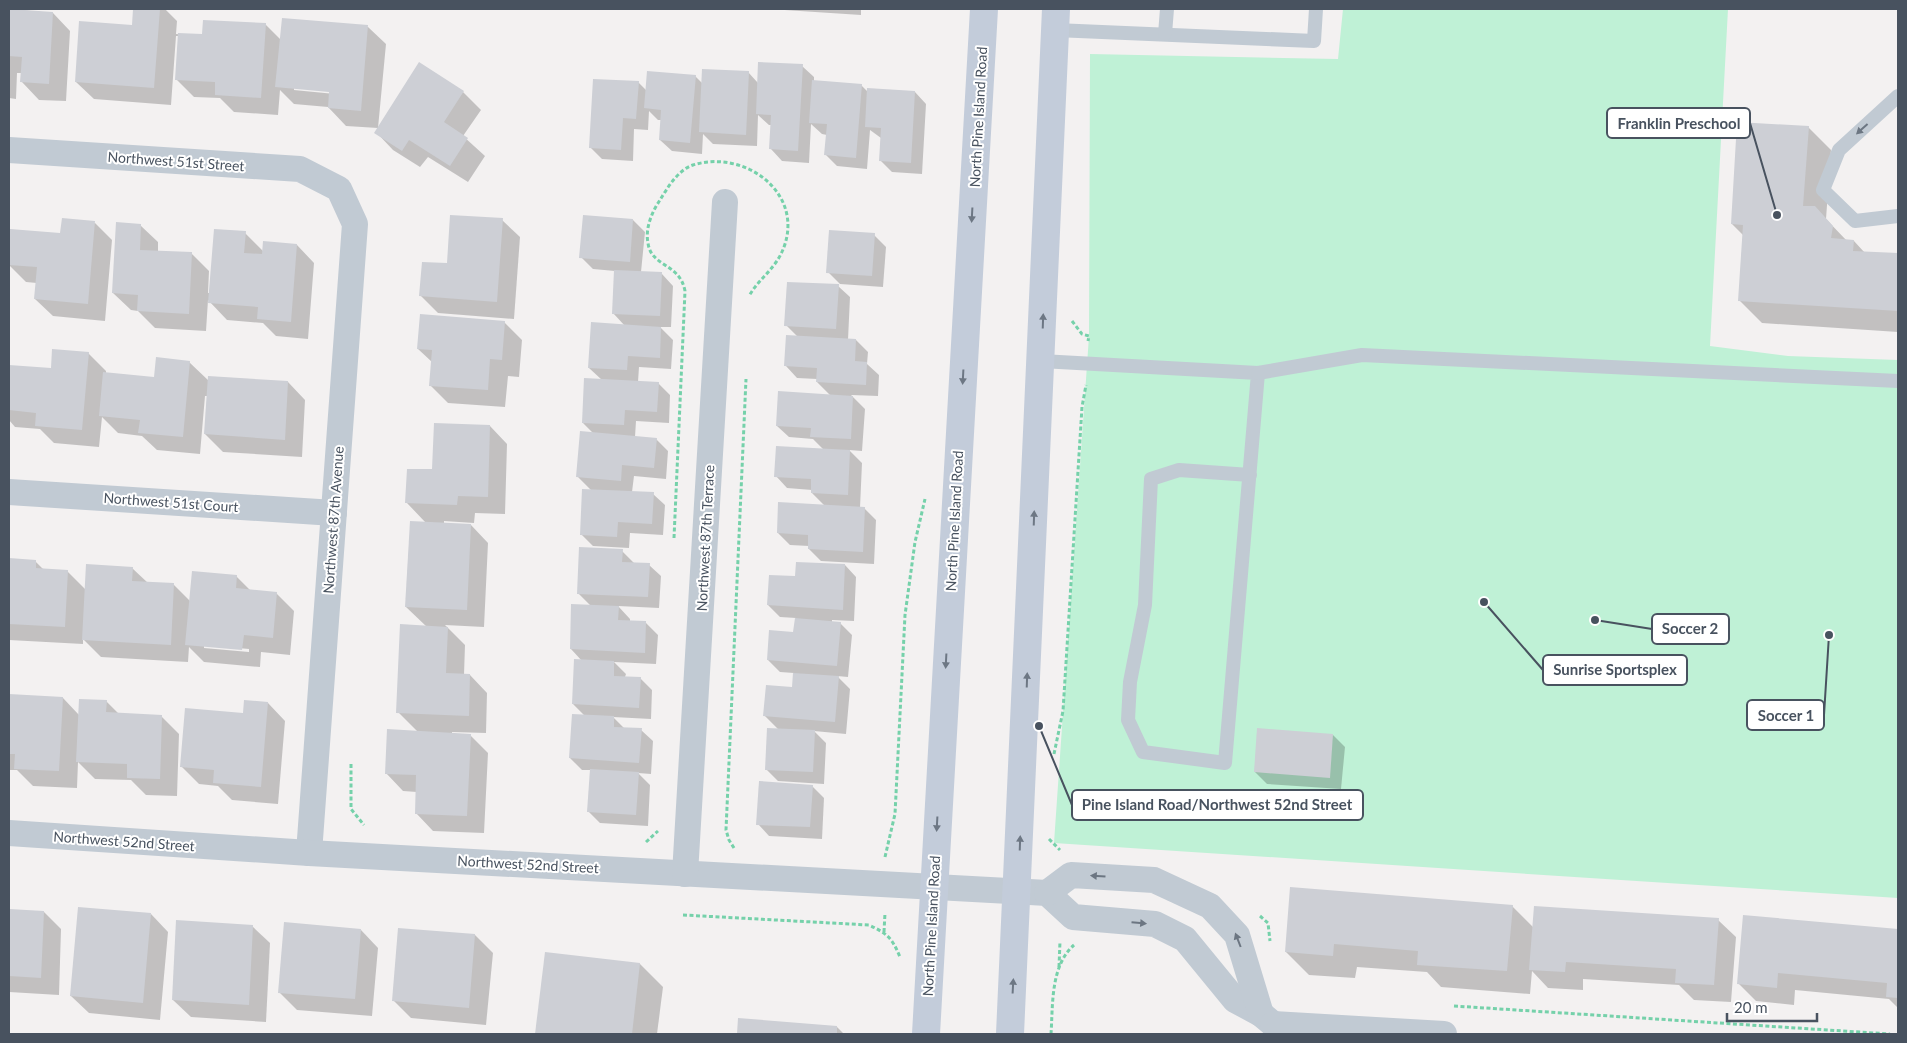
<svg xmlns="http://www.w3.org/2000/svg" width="1907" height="1043" font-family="Lato,sans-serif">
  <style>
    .green { fill: #bff1d6 }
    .shadow { fill: #0003; fill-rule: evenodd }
    .building { fill: #cdcfd5 }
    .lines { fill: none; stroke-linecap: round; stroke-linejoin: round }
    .path { stroke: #75d1aa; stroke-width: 3; stroke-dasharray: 4 2.5; stroke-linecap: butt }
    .lane { stroke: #c1cad3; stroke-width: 14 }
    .street { stroke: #c1cad3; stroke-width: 26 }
    .secondary { stroke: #c3ccda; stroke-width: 28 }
    .oneway { fill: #6c7682 }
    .oneway2 { fill: #6d7784 }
    .labels { text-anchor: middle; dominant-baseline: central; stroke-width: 4; stroke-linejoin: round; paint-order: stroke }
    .street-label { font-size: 14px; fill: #48525f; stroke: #fff }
    .leader { fill: none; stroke: #48525f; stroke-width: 2 }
    .callout-dot { fill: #48525f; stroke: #fff; stroke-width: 2 }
    .callout { fill: #fff; stroke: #48525f; stroke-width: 2 }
    .callout-label { font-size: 15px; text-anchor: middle; font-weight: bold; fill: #48525f }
  </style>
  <rect width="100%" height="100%" fill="#f3f1f1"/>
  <!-- green -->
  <polygon class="green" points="1343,9 1728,9 1710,346 1788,356 1898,360 1898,898 1054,843 1089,336 1090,54 1338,59"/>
  <!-- shadow -->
  <g class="shadow">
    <polygon points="9,9 53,13 70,31 66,101 39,100 22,82 22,73 17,73 16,99 9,98"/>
    <path d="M 135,9 L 165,9 L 177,21 L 176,34 L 203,36 L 265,24 L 281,40 L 283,20 L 368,27 L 386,44 L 378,128 L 463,92 L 481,110 L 463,136 L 485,156 L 468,182 L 428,157 L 420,167 L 393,150 L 376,132 L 378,128 L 346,126 L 328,107 L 294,104 L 280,90 L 278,115 L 234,112 L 220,98 L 194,97 L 176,79 L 179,36 L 176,36 L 171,105 L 94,99 L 76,82 L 133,26 ZM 294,88 L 336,91 L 335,94 L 294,90 Z"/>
    <polygon points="769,9 861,9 861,15"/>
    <polygon points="802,66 814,77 814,81 861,85 868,92 915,92 926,104 922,174 892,172 880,160 881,138 870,130 867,169 837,166 826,155 827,135 822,134 811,124 809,163 782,161 771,149 772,125 769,125 758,115 757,146 713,144 703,134 702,154 672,151 660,140 662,120 658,120 649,111 648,130 634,129 633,161 602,159 590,147 638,82 647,91 695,76 703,84 748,72 758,83"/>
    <polygon points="1808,127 1831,150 1826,219 1847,241 1854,241 1865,253 1898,254 1898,332 1762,323 1739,300 1743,235 1732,224"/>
    <polygon points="502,220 520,237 514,319 438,313 421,296 448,265"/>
    <polygon points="633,220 645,232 641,272 662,274 673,286 671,327 660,327 673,340 671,369 639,367 638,382 658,383 670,395 669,423 636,421 635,437 656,439 668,451 666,479 634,476 632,492 653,494 665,505 663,535 630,533 629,548 593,546 581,534 591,490 578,477 594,434 583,423 602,380 589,368 625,326 613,313 615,271 593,269 581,257"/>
    <polygon points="95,223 112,240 105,321 53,316 35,299 37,283 26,282 9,265 11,230 61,234"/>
    <polygon points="140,225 158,242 158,252 191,253 209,271 208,293 210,293 245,233 263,251 297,245 314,263 308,339 276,336 263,323 227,320 208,300 206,331 155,328 138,311 131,310 113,293"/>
    <polygon points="874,235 886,247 883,287 840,284 828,272"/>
    <polygon points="838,286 850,297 848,340 856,340 868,352 867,364 879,375 878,396 851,395 865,409 862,451 849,450 862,463 860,508 864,508 876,520 874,564 821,561 809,549 809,546 790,545 778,533 825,506 812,493 812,490 787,488 776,476 824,450 813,439 789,437 777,426 830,395 817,382 817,379 797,378 786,366 798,337 786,325"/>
    <polygon points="504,322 522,340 519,377 508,376 505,407 448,403 430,385 432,362 418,349"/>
    <polygon points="88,353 106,371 106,373 156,378 189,362 209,381 288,382 305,400 302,457 223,452 205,434 208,396 205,396 200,454 157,450 142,436 118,433 102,417 99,447 54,443 40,429 15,427 9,420 9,366 52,370"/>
    <polygon points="490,426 507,444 505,514 475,513 474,523 444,521 444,524 471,525 488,543 484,627 445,625 465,645 464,675 470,675 487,693 486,733 452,732 452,734 470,735 488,753 484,833 433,831 416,813 417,792 403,791 386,773 418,732 398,712 427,627 406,607 426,523 407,503 433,471"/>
    <polygon points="622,551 634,563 649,565 661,576 659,608 618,606 630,619 630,622 646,623 658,635 656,664 614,662 626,674 625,677 640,678 652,690 651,719 613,717 625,729 641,730 653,741 651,774 638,773 650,785 648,826 600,823 588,811 591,770 582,770 570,758 585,716 573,704 582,661 571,649 591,606 578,593"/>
    <path d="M 9,560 L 35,561 L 44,570 L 67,571 L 86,590 L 132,568 L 148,583 L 174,585 L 190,601 L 236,576 L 251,591 L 276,593 L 294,611 L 290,655 L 261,652 L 260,667 L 204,662 L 189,647 L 188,662 L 101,657 L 83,639 L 83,644 L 9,640 ZM 204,645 L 249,649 L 249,652 L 204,648 Z"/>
    <polygon points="845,565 856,577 854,621 832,620 832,622 840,623 852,635 848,677 837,676 850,689 846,734 814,731 826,743 824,784 778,781 766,769 778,729 764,715 793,689 794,673 780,672 768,660 794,634 796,618 780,617 768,605 796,577"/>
    <polygon points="9,695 63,698 79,715 106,701 119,714 161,716 179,734 177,796 146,795 131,780 95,779 78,762 77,788 33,786 17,770 9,770"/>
    <polygon points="268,703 285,721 278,804 232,800 218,786 199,784 181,766 244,715"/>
    <polygon points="1333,735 1345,747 1341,789 1267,784 1255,772"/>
    <polygon points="812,786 824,798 822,839 769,836 758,824"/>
    <polygon points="1512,906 1533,927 1718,920 1736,937 1731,1002 1694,1000 1679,985 1583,979 1583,990 1548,988 1532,971 1530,994 1441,987 1427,972 1357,967 1355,978 1309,975 1286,952"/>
    <polygon points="9,910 44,912 61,929 59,995 9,992"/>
    <polygon points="151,914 168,932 160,1020 89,1013 71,996"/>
    <polygon points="1745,916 1898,930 1898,1008 1889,999 1795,990 1794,1005 1756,1001 1739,984"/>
    <polygon points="252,926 270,943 266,1022 191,1017 173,1000"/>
    <polygon points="361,930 378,948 372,1016 297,1010 279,992"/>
    <polygon points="400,930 475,935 493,953 486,1025 411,1018 393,1000"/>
    <polygon points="546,953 640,964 663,987 657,1034 537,1034"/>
    <polygon points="739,1020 837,1027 844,1034 738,1034"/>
  </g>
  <!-- building -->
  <g class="building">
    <polygon points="9,9 53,12 49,84 20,82 22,57 9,56"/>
    <polygon points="133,9 160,9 154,88 75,82 79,21 132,25"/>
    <polygon points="282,18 368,25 361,111 328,108 329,92 275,87"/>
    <polygon points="203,20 266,23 261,98 215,95 215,82 175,80 178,33 202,34"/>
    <polygon points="419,62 464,91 444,122 468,138 450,166 409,140 402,151 374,133"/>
    <polygon points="758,62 803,64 798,151 769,149 771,115 756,114"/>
    <polygon points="702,69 749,71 746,135 699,132"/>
    <polygon points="647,71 696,75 690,143 659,140 661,110 644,108"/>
    <polygon points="593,79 639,81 636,119 623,118 621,150 589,148"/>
    <polygon points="812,80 862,84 856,158 824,155 827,124 809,123"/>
    <polygon points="867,88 915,91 911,163 879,161 881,128 865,127"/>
    <polygon points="1737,122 1809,126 1803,206 1815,206 1833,226 1831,238 1854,240 1853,251 1898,253 1898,311 1738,301 1743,225 1731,224"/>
    <polygon points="450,215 503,218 497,302 419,296 422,262 447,263"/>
    <polygon points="583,215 633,219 630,262 579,258"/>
    <polygon points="62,218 95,221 88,304 34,299 37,267 9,265 10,229 60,233"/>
    <polygon points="116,222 141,224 140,250 192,252 189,314 137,311 138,295 112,293"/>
    <polygon points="214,229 246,231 244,253 262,254 263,241 297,244 291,322 257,319 258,307 208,303"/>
    <polygon points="829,230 875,233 872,276 826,273"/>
    <polygon points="614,270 662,272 660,316 612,314"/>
    <polygon points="787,282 839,284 836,329 784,326"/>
    <polygon points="420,314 505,321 502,360 490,359 488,390 429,386 432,350 417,349"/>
    <polygon points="591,322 661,327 660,358 628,356 627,370 588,368"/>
    <polygon points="786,335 856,339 855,361 867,362 866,385 816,382 817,368 784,366"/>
    <polygon points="52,349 89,352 82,430 35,426 36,413 9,410 9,365 51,368"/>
    <polygon points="156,357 190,361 183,437 138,433 140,420 99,416 103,372 154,377"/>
    <polygon points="208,376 288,381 285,440 204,434"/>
    <polygon points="584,378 659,382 657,412 625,410 624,425 582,423"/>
    <polygon points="778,391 853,396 851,439 810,437 811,428 776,426"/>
    <polygon points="434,423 490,425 488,497 458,496 457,505 405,503 407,469 432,469"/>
    <polygon points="580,431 657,438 654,468 622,465 621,481 576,477"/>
    <polygon points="776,446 850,450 848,495 811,493 811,479 774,477"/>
    <polygon points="582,489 654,492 652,524 618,522 617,537 580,535"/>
    <polygon points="778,502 865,507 863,552 808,549 808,535 777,533"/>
    <polygon points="410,521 471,524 467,610 405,607"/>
    <polygon points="579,547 623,549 622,562 650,563 648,597 577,594"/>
    <polygon points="9,558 36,560 36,568 68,570 65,627 9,624"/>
    <polygon points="796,562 845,564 843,610 767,605 769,575 795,576"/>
    <polygon points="86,564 133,567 132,581 174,583 171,645 82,640"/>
    <polygon points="192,571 237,575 236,588 277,592 273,638 244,635 242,650 185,645"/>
    <polygon points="571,604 619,606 618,620 646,621 645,653 570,649"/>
    <polygon points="795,618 841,622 837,666 767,660 769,630 793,632"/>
    <polygon points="400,624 448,627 446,673 470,674 469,716 396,713"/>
    <polygon points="574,659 614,661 614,676 641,677 639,708 572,704"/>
    <polygon points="793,673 839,676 835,722 763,716 766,685 792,687"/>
    <polygon points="9,694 63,697 59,771 14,769 15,754 9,754"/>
    <polygon points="79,699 107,700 106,712 162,715 160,779 127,778 127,764 76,762"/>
    <polygon points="244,700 268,702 261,787 213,783 214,770 180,767 185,708 243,713"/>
    <polygon points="572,714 614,716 614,727 642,728 639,763 569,758"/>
    <polygon points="767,728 815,730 813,772 765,770"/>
    <polygon points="1257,728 1333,734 1330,778 1254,772"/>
    <polygon points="387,729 471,734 467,816 415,814 416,775 385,774"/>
    <polygon points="590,769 639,772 636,815 587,812"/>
    <polygon points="759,781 813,785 810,827 756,825"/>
    <polygon points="1290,887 1513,905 1507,971 1417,965 1418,951 1334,944 1333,956 1285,952"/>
    <polygon points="1534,906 1719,918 1714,985 1675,983 1676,969 1566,962 1565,972 1529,970"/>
    <polygon points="78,907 151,913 143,1003 70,996"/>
    <polygon points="9,909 44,911 41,978 9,976"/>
    <polygon points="1743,915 1898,929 1898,998 1886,997 1887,983 1778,973 1777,988 1737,984"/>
    <polygon points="176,920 253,925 249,1005 172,1000"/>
    <polygon points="284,922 361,929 355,999 278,993"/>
    <polygon points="398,928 475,934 469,1008 392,1001"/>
    <polygon points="545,952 640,963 632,1034 535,1034"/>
    <polygon points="738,1018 837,1026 837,1034 737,1034"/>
  </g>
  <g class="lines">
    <!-- path -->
    <g class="path">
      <polyline points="1072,321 1082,334 1089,336 1088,341"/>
      <path d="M 674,538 L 685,291 C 680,263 651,267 648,243 C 645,228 652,212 660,200 C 668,187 678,170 693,165 C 744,149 804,192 784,247 C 776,269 760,277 749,296"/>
      <polyline points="1054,754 1063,711 1082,407 1086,385"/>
      <polyline points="351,764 351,809 364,825"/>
      <polyline points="1049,839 1060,850"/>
      <polyline points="646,842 658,831"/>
      <polyline points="734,848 729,840 726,830 746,379"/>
      <polyline points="885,857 895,814 905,615 915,542 925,499"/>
      <path d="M 683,915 L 869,925 C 888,934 892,938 900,957"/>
      <polyline points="1260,916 1268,923 1270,941"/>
      <polyline points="884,932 885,913"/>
      <polyline points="1059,967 1060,941"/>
      <polyline points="1454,1006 1890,1034"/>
      <path d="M 1051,1034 C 1053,1006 1050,966 1074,945"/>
    </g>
    <!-- lane -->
    <g class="lane">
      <polyline points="1055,30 1314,41 1316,9"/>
      <polyline points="1165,34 1167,9"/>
      <polyline points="1898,96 1839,150 1823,190 1855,221 1898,216"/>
      <polyline points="1041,361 1258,373 1225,763 1143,752 1128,720 1130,682 1145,605 1151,479 1179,470 1250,475"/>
      <polyline points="1258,373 1362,355 1898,381"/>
    </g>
    <!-- street -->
    <g class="street">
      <polyline points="9,150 300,169 339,189 355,224 309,853"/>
      <polyline points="9,492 334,513"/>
      <polyline points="9,833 309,853 1047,893 1073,917 1155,924 1185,939 1235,1000 1261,1014 1273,1024"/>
      <polyline points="685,874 725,202"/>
      <polyline points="1047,893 1071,875 1154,880 1210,906 1237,935 1261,1014"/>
      <polyline points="1273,1024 1444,1034"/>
    </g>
    <!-- secondary -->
    <g class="secondary">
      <polyline points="926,1034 984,9"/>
      <polyline points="1010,1034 1056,9"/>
    </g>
  </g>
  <!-- one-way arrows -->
  <defs><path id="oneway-solid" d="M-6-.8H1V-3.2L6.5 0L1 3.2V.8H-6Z" transform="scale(1.25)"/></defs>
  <g class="oneway">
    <use href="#oneway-solid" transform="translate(1862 129) rotate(138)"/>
    <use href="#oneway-solid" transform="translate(1098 876) rotate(-176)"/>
    <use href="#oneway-solid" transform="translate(1139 923) rotate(5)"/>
    <use href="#oneway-solid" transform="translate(1238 940) rotate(-111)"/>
  </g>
  <g class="oneway2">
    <use href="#oneway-solid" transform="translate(972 215) rotate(93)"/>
    <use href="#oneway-solid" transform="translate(1043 321) rotate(-88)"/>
    <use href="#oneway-solid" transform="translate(963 377) rotate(93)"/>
    <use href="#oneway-solid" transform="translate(1034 518) rotate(-88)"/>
    <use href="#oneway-solid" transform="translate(946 661) rotate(93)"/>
    <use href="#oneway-solid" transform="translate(1027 680) rotate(-88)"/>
    <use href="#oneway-solid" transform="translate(937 824) rotate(93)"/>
    <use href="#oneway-solid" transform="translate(1020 843) rotate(-88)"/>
    <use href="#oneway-solid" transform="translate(1013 986) rotate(-87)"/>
  </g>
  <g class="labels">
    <!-- street labels -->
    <g class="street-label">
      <text transform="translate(978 117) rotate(-87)">North Pine Island Road</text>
      <text transform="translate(176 161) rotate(4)">Northwest 51st Street</text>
      <text transform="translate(171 502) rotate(4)">Northwest 51st Court</text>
      <text transform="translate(333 520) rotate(-86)">Northwest 87th Avenue</text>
      <text transform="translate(954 521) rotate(-87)">North Pine Island Road</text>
      <text transform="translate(705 538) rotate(-87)">Northwest 87th Terrace</text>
      <text transform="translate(124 841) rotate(4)">Northwest 52nd Street</text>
      <text transform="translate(528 864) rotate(3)">Northwest 52nd Street</text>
      <text transform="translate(931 926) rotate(-87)">North Pine Island Road</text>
    </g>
  </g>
  <!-- callouts -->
  <path class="leader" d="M1777 215L1750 123M1595 620L1652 629M1484 602L1543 670M1829 635L1824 715M1039 726L1072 805"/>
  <g class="callout-dot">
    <circle cx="1777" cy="215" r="5"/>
    <circle cx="1595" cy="620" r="5"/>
    <circle cx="1484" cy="602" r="5"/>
    <circle cx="1829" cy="635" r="5"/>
    <circle cx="1039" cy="726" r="5"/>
  </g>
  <g class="callout">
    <rect x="1607" y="108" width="143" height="30" rx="5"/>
    <rect x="1652" y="614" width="77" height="30" rx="5"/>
    <rect x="1543" y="655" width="144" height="30" rx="5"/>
    <rect x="1747" y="700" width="77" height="30" rx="5"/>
    <rect x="1072" y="790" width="291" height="30" rx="5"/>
  </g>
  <g class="callout-label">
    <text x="1679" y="129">Franklin Preschool</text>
    <text x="1690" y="634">Soccer 2</text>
    <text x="1615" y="675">Sunrise Sportsplex</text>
    <text x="1786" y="721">Soccer 1</text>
    <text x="1217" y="810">Pine Island Road/Northwest 52nd Street</text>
  </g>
  <!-- border -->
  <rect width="1907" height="1043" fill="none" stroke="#48525f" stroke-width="20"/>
  <!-- scale -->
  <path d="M1727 1013v8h90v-8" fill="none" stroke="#48525f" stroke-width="2.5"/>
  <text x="1734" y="1013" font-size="15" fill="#48525f" stroke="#ffffff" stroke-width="4" paint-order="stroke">20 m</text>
</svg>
